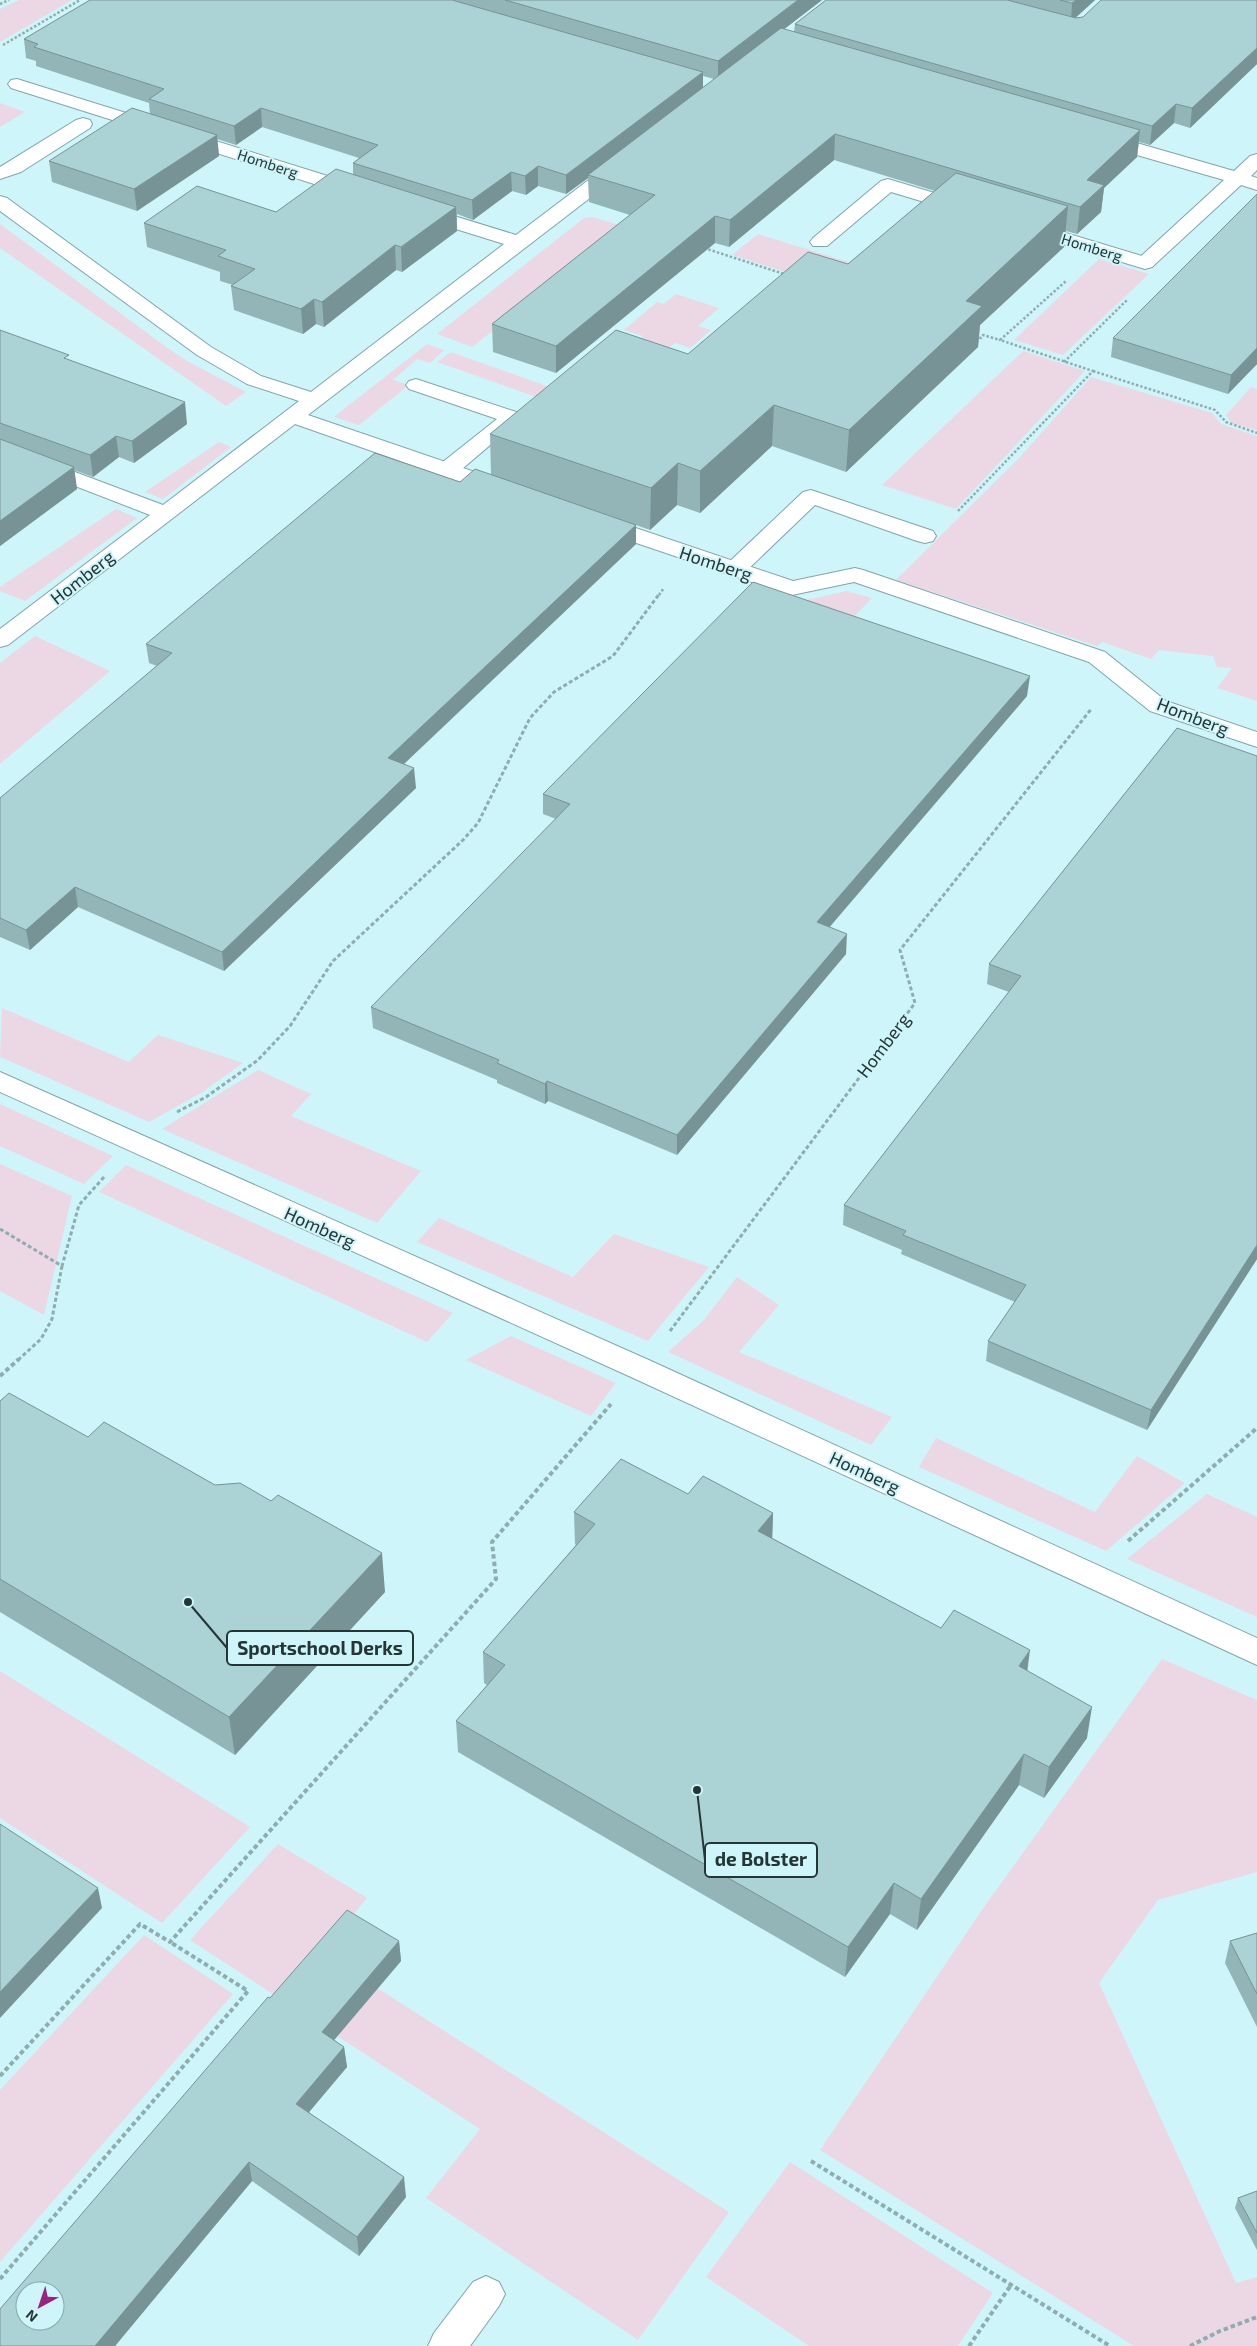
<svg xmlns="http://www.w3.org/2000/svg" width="1257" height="2346" font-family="'Exo 2',sans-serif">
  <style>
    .green { fill: #ecd8e5 }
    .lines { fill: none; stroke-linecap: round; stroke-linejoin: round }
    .service-casing { stroke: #80a6aa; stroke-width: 2 }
    .minor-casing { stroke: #80a6aa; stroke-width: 2 }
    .path-far2 { stroke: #8fadb0; stroke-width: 2.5; stroke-dasharray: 2.5 2; stroke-linecap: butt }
    .path-far1 { stroke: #8fadb0; stroke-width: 3; stroke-dasharray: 4 2.5; stroke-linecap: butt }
    .path { stroke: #8fadb0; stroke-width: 4; stroke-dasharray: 4.5 3; stroke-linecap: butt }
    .service { fill: #fff; fill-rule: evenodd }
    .minor { fill: #fff; fill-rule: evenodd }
    .wall { fill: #93b5b7; fill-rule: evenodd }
    .shaded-wall { fill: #789395 }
    .building { fill: #abd2d5; stroke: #789395; fill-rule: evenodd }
    .labels { text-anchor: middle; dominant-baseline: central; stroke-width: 4; stroke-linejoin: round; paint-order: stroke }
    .far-street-label { font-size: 15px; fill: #253536; stroke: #cef5f9 }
    .street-label { font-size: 18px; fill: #253536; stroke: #cef5f9 }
    .leader { fill: none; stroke: #253536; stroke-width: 2 }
    .callout-dot { fill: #253536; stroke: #cef5f9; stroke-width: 2 }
    .callout { fill: #cef5f9; stroke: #253536; stroke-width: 2 }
    .callout-label { font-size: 19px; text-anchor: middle; font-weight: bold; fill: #253536 }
  </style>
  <rect width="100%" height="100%" fill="#cef5f9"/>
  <!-- green -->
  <g class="green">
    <polygon points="19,0 72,0 0,42 0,9"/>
    <polygon points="0,103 25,112 0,127"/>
    <polygon points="592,217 626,227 472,347 437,334 584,218"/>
    <polygon points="0,224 166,347 187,361 246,392 226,406 0,248"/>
    <polygon points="758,234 865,267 839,289 732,255"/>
    <polygon points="1099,259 1149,274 1063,355 1014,340"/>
    <polygon points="676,294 719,308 698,326 711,330 690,348 675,343 650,364 621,355 643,336 624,330 657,302 664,304"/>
    <polygon points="427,344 444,350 430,363 417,359 393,380 409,385 359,425 334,417"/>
    <polygon points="1023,351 1085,371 956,509 882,485"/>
    <polygon points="451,352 555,389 542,399 437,362"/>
    <polygon points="1091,377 1212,413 1221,424 1257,436 1257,701 1217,688 1232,668 1217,667 1213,656 1159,650 1151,659 1102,642 1097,646 896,580 1020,457"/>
    <polygon points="1251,387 1257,389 1257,430 1231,423 1226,415"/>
    <polygon points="219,442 231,447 163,499 145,492"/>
    <polygon points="116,509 137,518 25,601 0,591 0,587"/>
    <polygon points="847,591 872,598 849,622 794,603"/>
    <polygon points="35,636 110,671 0,764 0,663"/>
    <polygon points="2,1008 129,1062 158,1035 243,1063 201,1093 149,1122 0,1057"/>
    <polygon points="258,1070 311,1094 291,1116 421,1171 377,1223 162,1129"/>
    <polygon points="0,1104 113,1156 84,1184 0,1146"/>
    <polygon points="0,1164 72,1196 44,1315 0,1291"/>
    <polygon points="126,1165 453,1313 427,1342 99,1192"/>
    <polygon points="439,1218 573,1277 614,1234 709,1267 648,1341 417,1242"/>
    <polygon points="737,1277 779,1305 739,1352 892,1417 871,1445 668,1352 703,1321"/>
    <polygon points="511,1336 616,1383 591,1416 466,1360"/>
    <polygon points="936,1438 1095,1512 1137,1456 1185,1483 1106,1551 919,1467"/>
    <polygon points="1207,1494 1257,1517 1257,1617 1127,1559"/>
    <polygon points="1162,1659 1257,1700 1257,1872 1158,1900 1099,1983 1236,2283 1257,2277 1257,2346 1134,2346 820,2150 984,1907"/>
    <polygon points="0,1671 250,1827 162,1923 0,1818"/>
    <polygon points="278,1844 367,1898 322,1953 729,2212 638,2340 426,2198 480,2129 190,1940"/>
    <polygon points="144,1935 233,1994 0,2262 0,2090"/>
    <polygon points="790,2162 993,2293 958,2346 809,2346 706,2277"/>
  </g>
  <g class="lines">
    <!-- service casing -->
    <g class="service-casing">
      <g id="service">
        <polygon points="83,118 90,120 92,124 90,128 21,172 0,179 0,167 76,120"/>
        <polygon points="888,179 971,204 974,208 971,212 964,214 891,192 827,246 813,246 810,242 813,238 881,181"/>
        <polygon points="1029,222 1152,259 1155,263 1152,267 1145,269 1022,232 1019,228 1022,224"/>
        <polygon points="416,379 519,413 523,417 455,475 447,476 439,475 436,470 439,465 497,419 409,389 406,385 409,381"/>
        <polygon points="811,490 933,531 936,536 933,541 925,543 917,541 815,505 743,574 735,576 727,574 724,569 727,564 803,492"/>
        <polygon points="486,2276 499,2282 505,2294 499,2306 470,2346 428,2346 434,2333 473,2282"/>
      </g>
    </g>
    <!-- minor casing -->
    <g class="minor-casing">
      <g id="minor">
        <polygon points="17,79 363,187 366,191 363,195 349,195 11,88 8,84 11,80"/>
        <polygon points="1102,133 1234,171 1250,156 1257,154 1257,170 1251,176 1257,178 1257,190 1241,185 1152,267 1138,267 1135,263 1138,259 1224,180 1095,143 1093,139 1095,135"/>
        <polygon points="618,161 625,163 627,167 625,171 308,415 510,484 513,489 510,494 502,496 494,494 295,424 8,645 0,647 0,629 150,515 0,457 0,444 163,505 299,401 247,384 197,355 0,211 0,196 7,198 211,347 261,376 311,392 504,244 414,216 411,212 414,208 428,208 516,235 611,163"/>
        <polygon points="600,516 793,581 855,568 863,570 1105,652 1166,701 1257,732 1257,747 1150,711 1089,662 854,582 792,595 784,593 592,528 589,523 592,518"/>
        <polygon points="0,1072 651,1361 1257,1638 1257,1665 631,1377 0,1092"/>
      </g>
    </g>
    <!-- path-far2 -->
    <g class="path-far2">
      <polyline points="0,4 9,0"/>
      <polyline points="3,45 80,0"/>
      <polyline points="704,248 784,274"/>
      <polyline points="975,336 981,338 983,335 1000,340"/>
      <polyline points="1064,362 1127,300"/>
      <polyline points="1093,371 1215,410 1226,422 1257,433"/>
      <polyline points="958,511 1093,371 1000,340 1066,281"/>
      <polyline points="659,595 664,588"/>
    </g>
    <!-- path-far1 -->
    <g class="path-far1">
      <polyline points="177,1112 206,1097 258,1060 290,1026 333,961 463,840 478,823 530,718 554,692 613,656 660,593"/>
      <polyline points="0,1229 62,1266 79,1205 105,1176"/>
      <polyline points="670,1331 915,1003 900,950 1092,708"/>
      <polyline points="18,1360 41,1339 52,1319 62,1266"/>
    </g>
    <!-- path -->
    <g class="path">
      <polyline points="0,1376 19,1359"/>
      <polyline points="1128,1541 1257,1428"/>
      <polyline points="0,2076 140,1924 170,1942 496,1579 492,1542 611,1404"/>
      <polyline points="811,2161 1110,2346"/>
      <polyline points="0,2279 248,1991 170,1942"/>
      <polyline points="969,2346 1011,2285"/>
      <polyline points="1190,2346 1220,2331 1257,2317"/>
    </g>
    <!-- service -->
    <use href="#service" class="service"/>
    <!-- minor -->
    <use href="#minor" class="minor"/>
  </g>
  <!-- wall -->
  <g class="wall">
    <path d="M 90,0 L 822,0 L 784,29 L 794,32 L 795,24 L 826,0 L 1095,0 L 1075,18 L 1076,18 L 1257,0 L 1257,64 L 1190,128 L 1174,123 L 1150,145 L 1139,142 L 1137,157 L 1104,188 L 1101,212 L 1077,234 L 1066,231 L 1064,247 L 980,325 L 978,347 L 846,472 L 772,446 L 700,513 L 677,505 L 650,530 L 636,525 L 636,544 L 404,764 L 416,788 L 224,971 L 78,907 L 30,950 L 0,937 L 0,798 L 157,666 L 149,663 L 146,644 L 460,482 L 491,475 L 490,434 L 688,354 L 848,264 L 935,191 L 834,160 L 729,247 L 715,243 L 556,373 L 493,352 L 492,324 L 630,215 L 589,202 L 588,178 L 566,194 L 538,186 L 526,195 L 512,191 L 473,220 L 457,214 L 457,231 L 402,272 L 396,270 L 324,327 L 316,324 L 303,334 L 234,310 L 231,286 L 233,285 L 220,281 L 220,272 L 147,247 L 144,223 L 276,212 L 353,175 L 353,163 L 359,158 L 262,127 L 236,145 L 217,139 L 219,156 L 137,211 L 52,182 L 49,161 L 150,114 L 149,103 L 36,66 L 36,61 L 26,58 L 24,39 ZM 703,76 L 714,79 L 703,88 Z"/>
    <polygon points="0,330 69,360 187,424 134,463 119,457 93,477 74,470 77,489 0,546"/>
    <polygon points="1113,338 1257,364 1228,394 1111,357"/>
    <polygon points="1027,696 829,927 846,954 677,1155 548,1101 545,1104 497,1083 497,1080 373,1028 371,1007 556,819 543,814 543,794"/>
    <polygon points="1177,728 1257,1259 1147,1430 986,1361 988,1341 1015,1302 901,1254 902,1250 843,1225 844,1205 1009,992 987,984 989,964"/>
    <polygon points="0,1401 88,1437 385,1592 235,1755 0,1612"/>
    <polygon points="688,1494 773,1513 772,1538 941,1628 1027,1671 1087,1738 1044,1798 1019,1785 917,1930 890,1914 845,1977 458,1752 456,1721 487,1685 484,1683 483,1652 576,1545 575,1544 574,1512"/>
    <polygon points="1257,1933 1257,2027 1225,1963 1230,1941"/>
    <polygon points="399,1941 401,1961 334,2040 344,2047 347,2067 309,2112 406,2197 359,2256 252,2181 115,2346 0,2346 270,1998"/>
    <polygon points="1257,2191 1257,2250 1235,2208 1238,2198"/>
  </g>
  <!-- shaded-wall -->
  <g class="shaded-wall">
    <polygon points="798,0 822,0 718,80 718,61"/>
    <polygon points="1076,0 1095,0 1071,22 1072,3"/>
    <polygon points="1257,48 1257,64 1190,128 1192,108"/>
    <polygon points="703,72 703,91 588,175 588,178 566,194 566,175"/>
    <polygon points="1176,104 1174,123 1150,145 1152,126"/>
    <polygon points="261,108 262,127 236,145 234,126"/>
    <polygon points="1140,130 1137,157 1104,188 1101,212 1077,234 1080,207 1087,180"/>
    <polygon points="835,134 834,160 729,247 730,220"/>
    <polygon points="217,135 219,156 137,211 134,189"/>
    <polygon points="538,166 538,186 526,195 525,176"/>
    <polygon points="511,172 512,191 473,220 472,200"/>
    <polygon points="1068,206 1064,247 980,325 978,347 846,472 849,430 966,301"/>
    <polygon points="456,207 457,231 402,272 401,247"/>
    <polygon points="715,216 715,243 556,373 556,346"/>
    <polygon points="395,245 396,270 324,327 322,302"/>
    <polygon points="314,299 316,324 303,334 301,309"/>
    <polygon points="1257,348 1257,364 1228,394 1231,375"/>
    <polygon points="185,402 187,424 134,463 132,441"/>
    <polygon points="774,405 772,446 700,513 700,471"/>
    <polygon points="116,436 119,457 93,477 90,455"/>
    <polygon points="678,463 677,505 650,530 651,488"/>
    <polygon points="74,467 77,489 0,546 0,521"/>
    <polygon points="636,525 636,544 389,778 388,758"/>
    <polygon points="1030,676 1027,696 816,943 817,922"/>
    <polygon points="414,768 416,788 224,971 222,952"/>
    <polygon points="75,887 78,907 30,950 26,930"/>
    <polygon points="847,934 846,954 677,1155 677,1135"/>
    <polygon points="547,1081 548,1101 545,1104 545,1084"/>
    <polygon points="1257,1245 1257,1259 1147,1430 1151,1410"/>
    <polygon points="773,1513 772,1545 758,1531"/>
    <polygon points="382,1553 385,1592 235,1755 229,1717"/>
    <polygon points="1030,1650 1026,1681 1019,1666"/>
    <polygon points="1092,1707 1087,1738 1044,1798 1049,1767"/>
    <polygon points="1024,1754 1019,1785 917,1930 921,1899"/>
    <polygon points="894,1883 890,1914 845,1977 848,1947"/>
    <polygon points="98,1888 102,1908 0,2018 0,1992"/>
    <polygon points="399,1941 401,1961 324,2052 322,2032"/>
    <polygon points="344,2047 347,2067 299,2124 296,2104"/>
    <polygon points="249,2162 252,2181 115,2346 95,2346"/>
    <polygon points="404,2177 406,2197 359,2256 357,2237"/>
  </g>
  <!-- building -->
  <g class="building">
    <polygon points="90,0 452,0 703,72 566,175 538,166 525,176 511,172 472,200 353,163 378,145 261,108 234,126 149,99 164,89 34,47 38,44 24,39"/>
    <polygon points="505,0 798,0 718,61"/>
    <polygon points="826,0 1007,0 1076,18 1083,17 1101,0 1257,0 1257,48 1192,108 1176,104 1152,126 795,24"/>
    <polygon points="1060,0 1076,0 1072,3"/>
    <polygon points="781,28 1140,130 1087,180 1104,185 1080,207 835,134 730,220 715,216 556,346 492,324 655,195 588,175"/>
    <polygon points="132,108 217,135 134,189 49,161"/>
    <polygon points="336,169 456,207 401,247 395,245 322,302 314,299 301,309 231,286 255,269 218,256 226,250 144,223 197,186 276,212"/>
    <polygon points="956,173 1068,206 966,301 982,306 849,430 774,405 700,471 678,463 651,488 490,434 616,330 688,354 808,252 848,264"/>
    <polygon points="1257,194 1257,348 1231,375 1113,338"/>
    <polygon points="0,330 69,355 64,358 185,402 132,441 116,436 90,455 0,423"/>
    <polygon points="0,439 74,467 0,521"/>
    <polygon points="375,453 460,482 475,469 636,525 388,758 414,768 222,952 75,887 26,930 0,918 0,798 172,653 146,644"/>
    <polygon points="753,582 1030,676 817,922 847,934 677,1135 547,1081 545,1084 497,1063 499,1060 371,1007 570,804 543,794"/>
    <polygon points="1177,728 1257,756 1257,1245 1151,1410 988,1341 1026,1285 903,1235 906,1231 844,1205 1021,976 989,964"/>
    <polygon points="9,1393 88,1437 104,1422 215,1485 240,1483 271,1501 278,1495 382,1553 229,1717 0,1579 0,1401"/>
    <polygon points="621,1459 688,1494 703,1476 773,1513 758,1531 941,1628 954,1610 1030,1650 1019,1666 1092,1707 1049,1767 1024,1754 921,1899 894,1883 848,1947 456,1721 505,1665 483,1652 595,1524 574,1512"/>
    <polygon points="0,1824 98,1888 0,1992"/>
    <path d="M 347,1910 L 399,1941 L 322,2032 L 344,2047 L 296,2104 L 404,2177 L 357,2237 L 249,2162 L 95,2346 L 0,2346 L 0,2309 L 268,1997 L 270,1998 ZM 25,2291 L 55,2291 L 55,2321 L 25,2321 Z"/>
    <polygon points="1257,1933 1257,1994 1230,1941"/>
    <polygon points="1257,2191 1257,2233 1238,2198"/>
  </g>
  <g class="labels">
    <!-- far-street labels -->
    <g class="far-street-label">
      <text transform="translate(268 163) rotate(18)">Homberg</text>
      <text transform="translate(1092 247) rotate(17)">Homberg</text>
    </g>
    <!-- street labels -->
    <g class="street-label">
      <text transform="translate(716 563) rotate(18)">Homberg</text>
      <text transform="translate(82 577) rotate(-38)">Homberg</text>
      <text transform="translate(1193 716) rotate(21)">Homberg</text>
      <text transform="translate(883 1045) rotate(-53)">Homberg</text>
      <text transform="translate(320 1227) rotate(24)">Homberg</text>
      <text transform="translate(865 1472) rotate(25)">Homberg</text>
    </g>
  </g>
  <!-- callouts -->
  <path class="leader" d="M188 1602L227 1648M697 1790L705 1860"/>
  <g class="callout-dot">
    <circle cx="188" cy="1602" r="5"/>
    <circle cx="697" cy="1790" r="5"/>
  </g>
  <g class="callout">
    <rect x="227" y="1631" width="186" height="34" rx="5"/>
    <rect x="705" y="1843" width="112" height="34" rx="5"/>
  </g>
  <g class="callout-label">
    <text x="320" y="1655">Sportschool Derks</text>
    <text x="761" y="1866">de Bolster</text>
  </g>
  <!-- north arrow -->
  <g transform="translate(40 2306) rotate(220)"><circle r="24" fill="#cef5f9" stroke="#8aa8ab"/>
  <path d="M0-4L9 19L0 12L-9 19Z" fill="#982480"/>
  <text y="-8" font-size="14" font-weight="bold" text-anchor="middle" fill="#253536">N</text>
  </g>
</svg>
